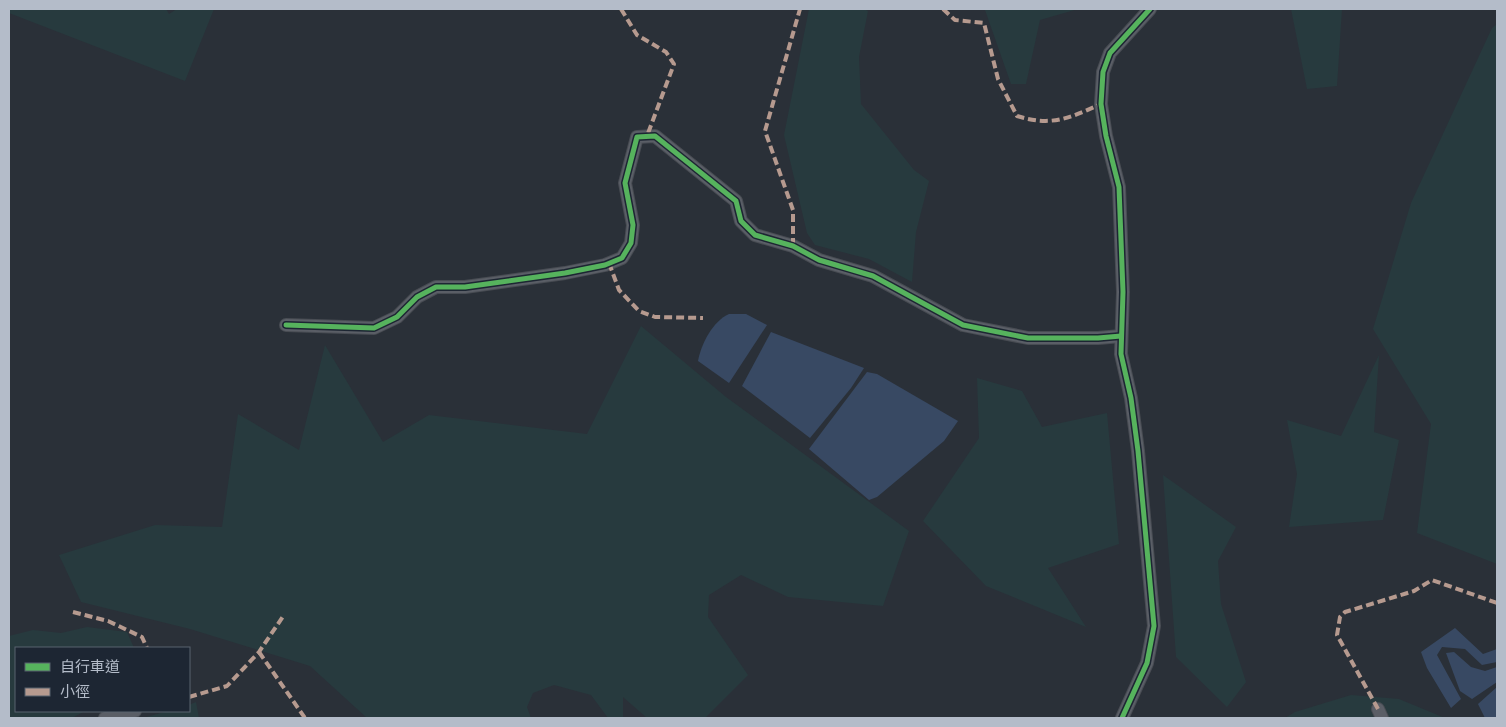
<svg xmlns="http://www.w3.org/2000/svg" width="1506" height="727" font-family="'Public Sans','Noto Sans TC',sans-serif">
  <style>
    .green { fill: #273a3e }
    .water { fill: #384963 }
    .lines { fill: none; stroke-linecap: round; stroke-linejoin: round }
    .minor-casing { stroke: #484c53; stroke-width: 14 }
    .minor { stroke: #5a5e66; stroke-width: 12 }
    .quiet { stroke: #b69a8f; stroke-width: 4; stroke-dasharray: 8 4; stroke-linecap: butt }
    .cycleway-casing { stroke: #1d2633; stroke-width: 8 }
    .cycleway { stroke: #56b35d; stroke-width: 5 }
  </style>
  <rect width="100%" height="100%" fill="#2a3038"/>
  <!-- green -->
  <g class="green">
    <polygon points="9,9 166,9 169,14 177,9 214,9 185,81 9,13"/>
    <polygon points="809,9 864,9 868,11 859,57 861,104 914,170 929,181 916,232 912,282 869,259 815,245 807,233 784,135"/>
    <polygon points="978,9 1078,9 1040,20 1026,84 1011,84 985,10"/>
    <polygon points="1291,9 1342,9 1337,86 1307,89"/>
    <polygon points="1497,24 1497,564 1417,533 1431,424 1373,329 1411,203 1492,28"/>
    <polygon points="641,326 726,397 909,531 883,606 788,597 741,575 709,595 708,617 748,675 705,718 647,718 623,697 623,718 608,718 591,695 554,685 533,693 527,707 531,718 367,718 310,666 190,629 81,602 59,555 155,525 222,527 238,414 299,450 325,345 383,442 429,415 587,434"/>
    <polygon points="1379,355 1374,432 1399,440 1383,520 1289,527 1297,474 1287,420 1341,436"/>
    <polygon points="977,378 1022,391 1042,427 1107,413 1119,544 1048,568 1086,627 986,586 923,521 979,438"/>
    <polygon points="1163,475 1236,527 1218,561 1221,604 1246,682 1227,707 1176,657"/>
    <polygon points="87,627 127,632 134,648 16,648 16,711 85,711 72,718 9,718 9,636 33,630 61,633"/>
    <polygon points="1351,695 1399,699 1445,718 1285,718 1295,712"/>
    <polygon points="196,702 199,718 143,718 168,711 189,711 189,705"/>
  </g>
  <!-- water -->
  <g class="water">
    <path d="M 729,314 L 746,314 L 767,325 L 729,383 L 698,361 C 701,344 713,321 729,314 Z"/>
    <polygon points="771,332 864,368 851,388 810,438 742,386"/>
    <polygon points="867,372 877,374 958,421 944,441 877,497 869,500 809,449"/>
    <polygon points="1455,628 1483,654 1497,649 1497,662 1482,665 1465,649 1442,647 1437,655 1461,699 1451,708 1427,668 1421,652"/>
    <polygon points="1454,652 1471,667 1485,671 1497,667 1497,682 1472,699 1460,691 1446,653"/>
    <polygon points="1497,687 1497,718 1485,718 1478,704"/>
  </g>
  <g class="lines">
    <!-- minor casing -->
    <g class="minor-casing">
      <g id="minor">
        <polyline points="286,325 374,328 397,317 417,297 436,287 465,287 565,273 605,265 622,258 631,243 633,225 625,183 637,137 655,136 736,201 741,221 755,235 793,246 819,260 873,276 963,325 1028,338 1098,338 1121,336"/>
        <polyline points="1378,709 1382,718"/>
        <polyline points="105,718 135,711"/>
        <polyline points="1122,718 1147,663 1154,626 1138,451 1131,398 1121,354 1123,292 1119,187 1106,136 1101,104 1103,72 1110,53 1150,9"/>
      </g>
    </g>
    <!-- minor -->
    <use href="#minor" class="minor"/>
    <!-- quiet -->
    <g class="quiet">
      <polyline points="621,9 637,35 666,52 674,64 647,136"/>
      <path d="M 943,9 L 955,20 L 984,23 L 998,79 L 1017,116 C 1052,127 1069,118 1101,104"/>
      <polyline points="793,246 793,210 765,131 800,9"/>
      <polyline points="609,263 619,290 639,311 655,317 703,318"/>
      <polyline points="73,612 108,621 142,637 147,648"/>
      <polyline points="259,652 305,718"/>
      <polyline points="189,697 227,686 259,652 284,615"/>
      <polyline points="1378,709 1337,635 1340,617 1345,612 1414,591 1432,580 1497,603"/>
    </g>
    <!-- cycleway casing -->
    <g class="cycleway-casing">
      <g id="cycleway">
        <polyline points="286,325 374,328 397,317 417,297 436,287 465,287 565,273 605,265 622,258 631,243 633,225 625,183 637,137 655,136 736,201 741,221 755,235 793,246 819,260 873,276 963,325 1028,338 1098,338 1121,336"/>
        <polyline points="1122,718 1147,663 1154,626 1138,451 1131,398 1121,354 1123,292 1119,187 1106,136 1101,104 1103,72 1110,53 1150,9"/>
      </g>
    </g>
    <!-- cycleway -->
    <use href="#cycleway" class="cycleway"/>
  </g>
  <!-- border -->
  <rect width="1506" height="727" fill="none" stroke="#b4bcc9" stroke-width="20"/>
  <!-- legend -->
  <rect x="15" y="647" width="175" height="65" fill="#1d2633" stroke="#59626f"/>
  <rect x="25" y="663" width="25" height="8" fill="#56b35d" stroke="#59626f"/>
  <text x="60" y="672" font-size="15" fill="#b4bcc9">自行車道</text>
  <rect x="25" y="688" width="25" height="8" fill="#b69a8f" stroke="#59626f"/>
  <text x="60" y="697" font-size="15" fill="#b4bcc9">小徑</text>
</svg>
